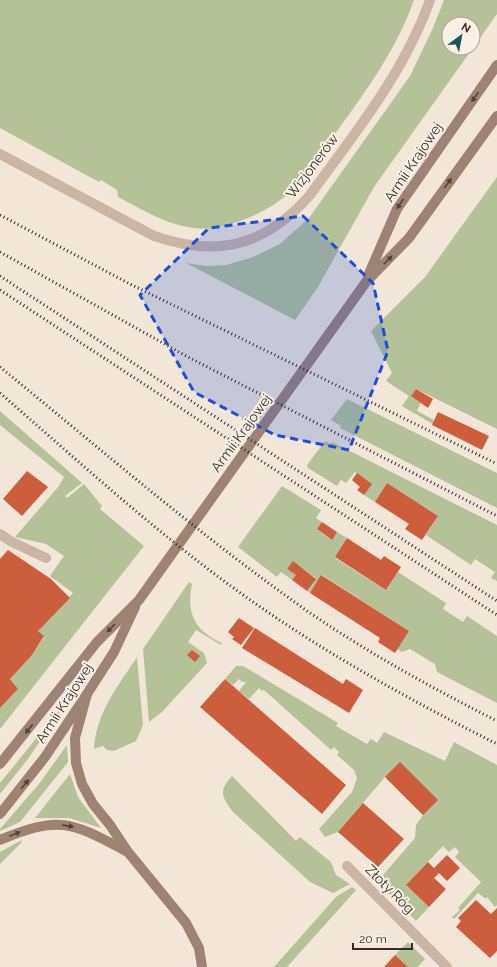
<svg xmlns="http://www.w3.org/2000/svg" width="497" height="967" font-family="Raleway,sans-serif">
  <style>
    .green { fill: #b5c298; fill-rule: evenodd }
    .building { fill: #cc5d3d }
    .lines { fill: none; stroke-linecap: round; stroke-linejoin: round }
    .street { stroke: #cbb5a4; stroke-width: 10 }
    .secondary { stroke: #9e8375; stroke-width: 10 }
    .rail { stroke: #362b26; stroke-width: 3; stroke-dasharray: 1 3; stroke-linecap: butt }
    .oneway { fill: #50413a }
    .marked { fill: #1d4ed8; fill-opacity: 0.2; stroke: #1d4ed8; stroke-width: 3; stroke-dasharray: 8 5; stroke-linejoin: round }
    .labels { text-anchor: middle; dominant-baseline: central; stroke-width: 4; stroke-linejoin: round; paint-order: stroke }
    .street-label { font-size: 14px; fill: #362b26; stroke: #faf0e5 }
  </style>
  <rect width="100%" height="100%" fill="#f2e6d8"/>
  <!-- green -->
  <g class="green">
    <path d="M 0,0 L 414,0 C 397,48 367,90 337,131 C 322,152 307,174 289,193 C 267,213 224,232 194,228 C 167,225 141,209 118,197 L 117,190 L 101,180 L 99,182 L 0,128 Z"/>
    <path d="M 444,0 L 497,0 L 497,14 L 374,187 L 318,287 L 295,320 L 186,263 L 206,266 L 226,265 L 253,257 L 280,244 L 309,218 L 410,76 L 433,28 ZM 449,24 L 473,24 L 473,48 L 449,48 Z"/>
    <polygon points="497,177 497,429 416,389 411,396 421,402 417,411 434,420 433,424 402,406 409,396 386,381 392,373 371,331 425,277"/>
    <polygon points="347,399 497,473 497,508 340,428 341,426 331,420"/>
    <polygon points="0,411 82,483 65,496 67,498 84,484 102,506 100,509 144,546 0,729 0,708 18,689 10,679 32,655 44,637 38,631 73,593 50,576 64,556 46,544 15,537 59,486 64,477 0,425"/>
    <polygon points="325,441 331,444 332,442 497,525 497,581 491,578 495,572 475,559 471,565 426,535 438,516 387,483 375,502 364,495 371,484 355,472 346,483 341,480 337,486 308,468 307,465"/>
    <polygon points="282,486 321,510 316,518 322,522 317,529 331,540 337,532 347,538 335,558 386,590 398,572 446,603 443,609 463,622 467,616 497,636 497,703 437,672 435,664 410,649 402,652 397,649 409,631 322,575 310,593 307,591 316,578 293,562 287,569 296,575 292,580 281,572 277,577 238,547"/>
    <path d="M 189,582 L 192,584 C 186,614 195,631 222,643 L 221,645 L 196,630 L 188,642 L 204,653 L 207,663 L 162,712 L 149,722 L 143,649 Z"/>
    <path d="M 137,657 L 143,725 L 136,741 L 114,751 L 107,750 L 103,746 L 94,749 C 96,713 118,686 137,657 Z"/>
    <polygon points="236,666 243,666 338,723 336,726 367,744 371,739 377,743 384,732 445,761 454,742 497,765 497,905 495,907 487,897 486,899 478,893 454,919 452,917 460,910 458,908 481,882 455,857 459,852 455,847 449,852 443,846 406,885 429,907 416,921 377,882 415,838 416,825 423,815 385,777 338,832 325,837 319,829 352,792 357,778 354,770 337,755 339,752 334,747 331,750 264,690 262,691 259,688 249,699 239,691 246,682 242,682 239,679 233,685 225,679"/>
    <polygon points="69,698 28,759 0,794 0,783"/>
    <polygon points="67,745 68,762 20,822 0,831 0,829 39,784"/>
    <polygon points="70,774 78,797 101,828 69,818 35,818"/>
    <path d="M 232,776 L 296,841 L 300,837 L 331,862 L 336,875 L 350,884 L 333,893 L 310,882 L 233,812 C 222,797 218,791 232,776 Z"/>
    <polygon points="22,840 21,843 0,864 0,852"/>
    <polygon points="352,887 356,890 287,967 274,967 336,897"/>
    <polygon points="408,942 425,959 418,967 408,967 395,955"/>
  </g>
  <!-- building -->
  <g class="building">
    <polygon points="416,389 433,399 428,408 411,396"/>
    <polygon points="438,412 489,436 482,450 432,425"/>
    <polygon points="27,471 48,487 22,516 3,499"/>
    <polygon points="357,473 372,484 364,495 357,490 360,487 352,480"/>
    <polygon points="387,483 438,516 422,540 405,529 409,524 375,502"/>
    <polygon points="322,522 337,532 332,540 317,529"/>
    <polygon points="347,538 381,560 384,556 401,567 386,590 335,557"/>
    <polygon points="8,550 51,579 70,598 38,631 44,636 32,655 10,679 18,689 0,708 0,559"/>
    <polygon points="293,561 316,579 307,591 292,580 296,575 287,569"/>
    <polygon points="321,575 409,631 395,653 378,642 380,638 310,593"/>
    <polygon points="239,618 254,628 241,645 232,639 234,637 228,632"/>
    <polygon points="255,628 343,684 346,679 363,690 349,713 242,648"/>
    <polygon points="192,650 200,656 195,662 187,655"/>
    <polygon points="225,679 346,785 322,814 200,707"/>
    <polygon points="400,762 438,800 423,815 385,777"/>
    <polygon points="363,803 404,839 378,867 338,832"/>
    <polygon points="447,855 460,868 447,881 439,873 434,878 446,889 429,907 406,885 428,862 434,868"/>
    <polygon points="476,900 491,914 497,908 497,951 490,958 456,927 461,921 458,918"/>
    <polygon points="395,955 408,967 384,967"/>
  </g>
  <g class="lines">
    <!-- street -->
    <g class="street">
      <path d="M 0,154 L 154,236 C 218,258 265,246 310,195 C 355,133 404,73 430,0"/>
      <polyline points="0,534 12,542 46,558"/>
      <polyline points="347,866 447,967"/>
    </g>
    <!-- secondary -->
    <g class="secondary">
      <polyline points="368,276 397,209 497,65"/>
      <polyline points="87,694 75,738 76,763 82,784 93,804 110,825 128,852 186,923 199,948 202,967"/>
      <polyline points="0,764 97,642 139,600 366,282 409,238 497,116"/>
      <polyline points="0,814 45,757 87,694 114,652 135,607"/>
      <path d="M 0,840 C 60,815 71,822 126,851"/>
    </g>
    <!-- rail -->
    <g class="rail">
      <polyline points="0,215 132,285 497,464"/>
      <polyline points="0,252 188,357 497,516"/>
      <polyline points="0,276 497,601"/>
      <polyline points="0,290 497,615"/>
      <path d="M 0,367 C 103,451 204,539 313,615 C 372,655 434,689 497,721"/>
      <path d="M 0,393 C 83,465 165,541 256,604 C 332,657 414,702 497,744"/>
    </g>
  </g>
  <!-- one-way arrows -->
  <defs><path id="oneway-solid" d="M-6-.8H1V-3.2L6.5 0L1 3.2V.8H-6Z"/></defs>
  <g class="oneway">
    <use href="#oneway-solid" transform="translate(475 97) rotate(125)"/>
    <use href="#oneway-solid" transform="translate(448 183) rotate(-54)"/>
    <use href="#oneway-solid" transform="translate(400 204) rotate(124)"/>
    <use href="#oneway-solid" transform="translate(388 260) rotate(-46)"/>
    <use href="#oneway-solid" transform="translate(111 628) rotate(135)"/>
    <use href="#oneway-solid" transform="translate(29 729) rotate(128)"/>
    <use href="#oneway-solid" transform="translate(25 784) rotate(-51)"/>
    <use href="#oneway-solid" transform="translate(68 826) rotate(9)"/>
    <use href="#oneway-solid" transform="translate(15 834) rotate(-22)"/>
  </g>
  <!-- marked area -->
  <path class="marked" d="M 303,216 L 373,283 L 388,351 L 349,450 L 275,435 L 194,392 L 140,295 L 209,228 Z"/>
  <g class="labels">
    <!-- street labels -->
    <g class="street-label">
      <text transform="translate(413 162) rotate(-56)">Armii Krajowej</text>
      <text transform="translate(312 166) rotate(-53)">Wizjonerów</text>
      <text transform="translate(241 433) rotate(-54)">Armii Krajowej</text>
      <text transform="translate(64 703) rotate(-57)">Armii Krajowej</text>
      <text transform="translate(390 889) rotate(45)">Złoty Róg</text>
    </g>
  </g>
  <!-- north arrow -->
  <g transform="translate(461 36) rotate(32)"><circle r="19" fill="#faf0e5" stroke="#aca199"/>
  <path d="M0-3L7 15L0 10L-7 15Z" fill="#1a5659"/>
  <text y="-6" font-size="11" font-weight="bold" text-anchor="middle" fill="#362b26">N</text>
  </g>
  <!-- scale -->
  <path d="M353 943v6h59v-6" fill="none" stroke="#362b26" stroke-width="2"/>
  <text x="359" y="943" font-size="12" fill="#362b26" stroke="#faf0e5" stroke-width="3" paint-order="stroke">20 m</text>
</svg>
